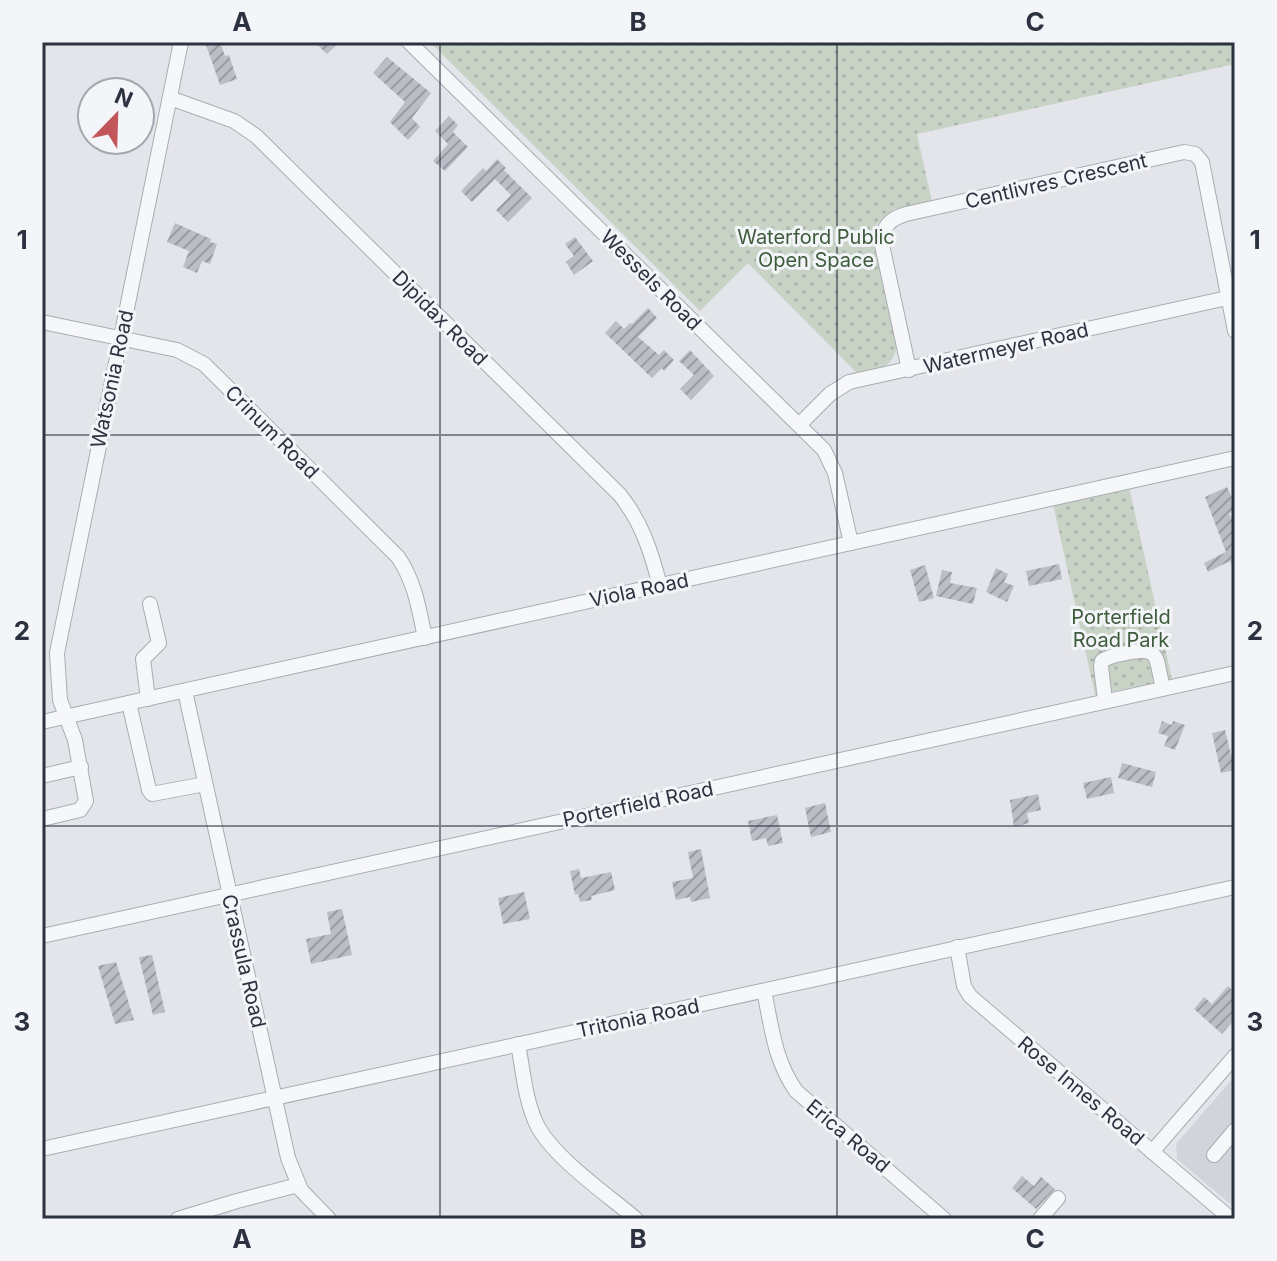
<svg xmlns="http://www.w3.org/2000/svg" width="1277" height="1261" font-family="Inter,sans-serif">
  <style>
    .built { fill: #d2d4dc }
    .grass { fill: url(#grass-dots) }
    .building { fill: url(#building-hatch) }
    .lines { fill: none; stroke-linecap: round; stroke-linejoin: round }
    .minor-casing { stroke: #a9acb4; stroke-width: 16 }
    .minor { stroke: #f6f7f9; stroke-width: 14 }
    .grid { fill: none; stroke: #2d3241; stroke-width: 2; stroke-opacity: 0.55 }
    .labels { text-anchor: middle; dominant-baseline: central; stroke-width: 6; stroke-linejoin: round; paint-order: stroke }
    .street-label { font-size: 20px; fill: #2d3241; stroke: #f3f5f8 }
    .park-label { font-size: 20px; fill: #3e5b3b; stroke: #f3f5f8 }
    .neatline { fill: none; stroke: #2d3241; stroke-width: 3 }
    .grid-label { font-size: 26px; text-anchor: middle; font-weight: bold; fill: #2d3241 }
  </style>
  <defs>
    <pattern id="grass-dots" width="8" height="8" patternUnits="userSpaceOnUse" patternTransform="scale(2)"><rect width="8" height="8" fill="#c8d3c6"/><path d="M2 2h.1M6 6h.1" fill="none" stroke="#acb6ab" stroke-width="1.8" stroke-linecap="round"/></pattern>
    <pattern id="building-hatch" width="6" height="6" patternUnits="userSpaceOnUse" patternTransform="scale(2)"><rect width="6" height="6" fill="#bbbec6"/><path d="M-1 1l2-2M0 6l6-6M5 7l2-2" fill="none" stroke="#989ba2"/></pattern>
  </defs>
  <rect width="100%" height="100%" fill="#e4e5ea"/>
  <!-- built -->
  <polygon class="built" points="1235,1076 1235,1208 1177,1159 1176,1144"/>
  <!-- grass -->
  <g class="grass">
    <path d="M 430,42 L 1235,42 L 1235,64 L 917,134 L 932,202 L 894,209 L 877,224 L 874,246 L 897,345 C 893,370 878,369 857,373 L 748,263 L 700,311 Z"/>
    <polygon points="1129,487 1172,679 1095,695 1053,504"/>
  </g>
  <!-- building -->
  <g class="building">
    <polygon points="215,42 220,42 225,56 229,55 237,79 220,85 206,45"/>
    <polygon points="314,42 340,42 327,54"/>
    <polygon points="387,57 431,93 412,118 420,127 408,140 390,122 405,102 373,73"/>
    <polygon points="449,116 458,125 453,132 468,147 445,171 433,161 448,144 435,131"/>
    <polygon points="497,159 506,168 504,170 532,198 508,222 496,210 511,195 495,179 472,202 461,191 483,168 486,171"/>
    <polygon points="175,223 211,239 210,242 217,244 210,264 202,261 197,273 183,267 189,251 167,242"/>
    <polygon points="575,237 593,261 574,275 566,262 574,256 565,244"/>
    <polygon points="648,308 657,318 638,337 659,355 664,350 674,360 664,371 662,368 652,378 605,333 616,321 624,329 630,323 632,324"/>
    <polygon points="690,350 714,376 691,400 680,389 694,375 679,361"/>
    <polygon points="1227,487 1232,498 1235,497 1235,511 1229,513 1235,526 1235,572 1230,561 1208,572 1204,563 1226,552 1205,497"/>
    <polygon points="1059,564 1062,579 1029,586 1026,571"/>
    <polygon points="925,565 934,598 919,602 910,570"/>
    <polygon points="996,568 1008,574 1004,582 1014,586 1007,602 986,592"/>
    <polygon points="942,570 952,572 950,583 977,588 973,604 936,596"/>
    <polygon points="1162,721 1172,725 1173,721 1185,725 1175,750 1164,746 1168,736 1158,733"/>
    <polygon points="1225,730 1231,755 1235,754 1235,770 1221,773 1212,733"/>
    <polygon points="1122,763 1156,772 1152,787 1118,778"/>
    <polygon points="1111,777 1114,793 1087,799 1083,783"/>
    <polygon points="1038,794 1041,810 1027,813 1029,823 1014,827 1010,800"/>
    <polygon points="825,803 831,832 811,837 805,808"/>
    <polygon points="777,815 783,843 768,846 766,838 752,841 748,821"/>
    <polygon points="701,849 710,898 691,902 690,897 676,900 672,882 693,878 688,852"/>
    <polygon points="579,869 581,878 611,872 615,890 591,896 592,900 580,902 578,894 575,895 570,871"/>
    <polygon points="524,892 530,919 503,924 498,898"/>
    <polygon points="342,909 352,955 311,964 306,939 331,934 327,912"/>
    <polygon points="152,955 165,1012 153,1015 139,957"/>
    <polygon points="116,962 134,1020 115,1024 98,966"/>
    <polygon points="1228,986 1235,993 1235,1019 1222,1034 1194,1009 1204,997 1212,1004"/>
    <polygon points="1022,1176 1034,1186 1041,1177 1055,1189 1036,1209 1012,1188"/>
  </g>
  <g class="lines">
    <!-- minor casing -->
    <g class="minor-casing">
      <g id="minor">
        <polyline points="409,42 824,450 835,473 851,543"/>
        <path d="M 170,98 L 234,121 L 256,136 L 620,495 C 642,523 651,551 660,586"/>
        <path d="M 42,322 L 177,350 L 204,364 L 398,557 C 415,582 419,609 425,638"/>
        <path d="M 909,370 L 882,245 C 882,227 889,219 906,214 L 1184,152 L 1195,154 L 1202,162 L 1235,331"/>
        <polyline points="799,425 830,394 849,382 1227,298"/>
        <polyline points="185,691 288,1158 301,1190 329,1219"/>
        <polyline points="148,699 143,659 159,643 150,604"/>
        <path d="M 1105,700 L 1101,666 L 1102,661 C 1109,656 1117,655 1126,653 C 1162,646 1155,658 1163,688"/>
        <polyline points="129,703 149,790 152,794 205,784"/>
        <polyline points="42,722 1235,458"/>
        <polyline points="42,776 81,767"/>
        <polyline points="42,819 80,810 86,801 75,740 60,700 57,653 181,42"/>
        <polyline points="42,936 1235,673"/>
        <polyline points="957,947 964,986 970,996 1231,1219"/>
        <path d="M 764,991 C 772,1028 774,1059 796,1091 L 944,1219"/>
        <path d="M 518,1044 C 523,1070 525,1099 536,1123 C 551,1156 608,1195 636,1219"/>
        <polyline points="42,1149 1235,887"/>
        <polyline points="1152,1152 1235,1056"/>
        <polyline points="1214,1155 1235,1130"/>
        <polyline points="178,1219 237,1201 298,1185"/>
        <polyline points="1040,1219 1058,1198"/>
      </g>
    </g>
    <!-- minor -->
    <use href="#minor" class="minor"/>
  </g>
  <!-- grid -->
  <path class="grid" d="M 440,42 L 440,1219M 837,42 L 837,1219M 42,435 L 1235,435M 42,826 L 1235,826"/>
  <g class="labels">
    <!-- street labels -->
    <g class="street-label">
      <text transform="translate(1056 181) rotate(-13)">Centlivres Crescent</text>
      <text transform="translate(651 280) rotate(45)">Wessels Road</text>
      <text transform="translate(440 318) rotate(45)">Dipidax Road</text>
      <text transform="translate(1006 348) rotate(-13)">Watermeyer Road</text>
      <text transform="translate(112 379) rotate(-78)">Watsonia Road</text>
      <text transform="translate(272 432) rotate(45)">Crinum Road</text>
      <text transform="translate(639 590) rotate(-12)">Viola Road</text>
      <text transform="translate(638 804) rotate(-12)">Porterfield Road</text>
      <text transform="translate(244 961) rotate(77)">Crassula Road</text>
      <text transform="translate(638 1018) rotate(-12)">Tritonia Road</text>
      <text transform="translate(1081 1091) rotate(40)">Rose Innes Road</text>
      <text transform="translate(848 1136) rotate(40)">Erica Road</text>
    </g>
    <!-- park labels -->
    <g class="park-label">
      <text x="816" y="237">Waterford Public<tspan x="816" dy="23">Open Space</tspan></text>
      <text x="1121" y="617">Porterfield<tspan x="1121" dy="23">Road Park</tspan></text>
    </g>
  </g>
  <!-- border -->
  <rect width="1277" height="1261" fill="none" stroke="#f3f5f8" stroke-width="88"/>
  <!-- north arrow -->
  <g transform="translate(116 116) rotate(23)"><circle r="38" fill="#f3f5f8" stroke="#a4a7af" stroke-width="2"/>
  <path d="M0-6L14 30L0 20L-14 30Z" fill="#c2565b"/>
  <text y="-12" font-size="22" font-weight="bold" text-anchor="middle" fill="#2d3241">N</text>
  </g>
  <rect x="44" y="44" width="1189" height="1173" class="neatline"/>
  <g class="grid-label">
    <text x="242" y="31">A</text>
    <text x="638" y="31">B</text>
    <text x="1035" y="31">C</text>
    <text x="22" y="249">1</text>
    <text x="1255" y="249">1</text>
    <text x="22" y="640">2</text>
    <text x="1255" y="640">2</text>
    <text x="22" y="1031">3</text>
    <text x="1255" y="1031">3</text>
    <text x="242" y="1248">A</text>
    <text x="638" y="1248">B</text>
    <text x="1035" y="1248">C</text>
  </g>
</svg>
